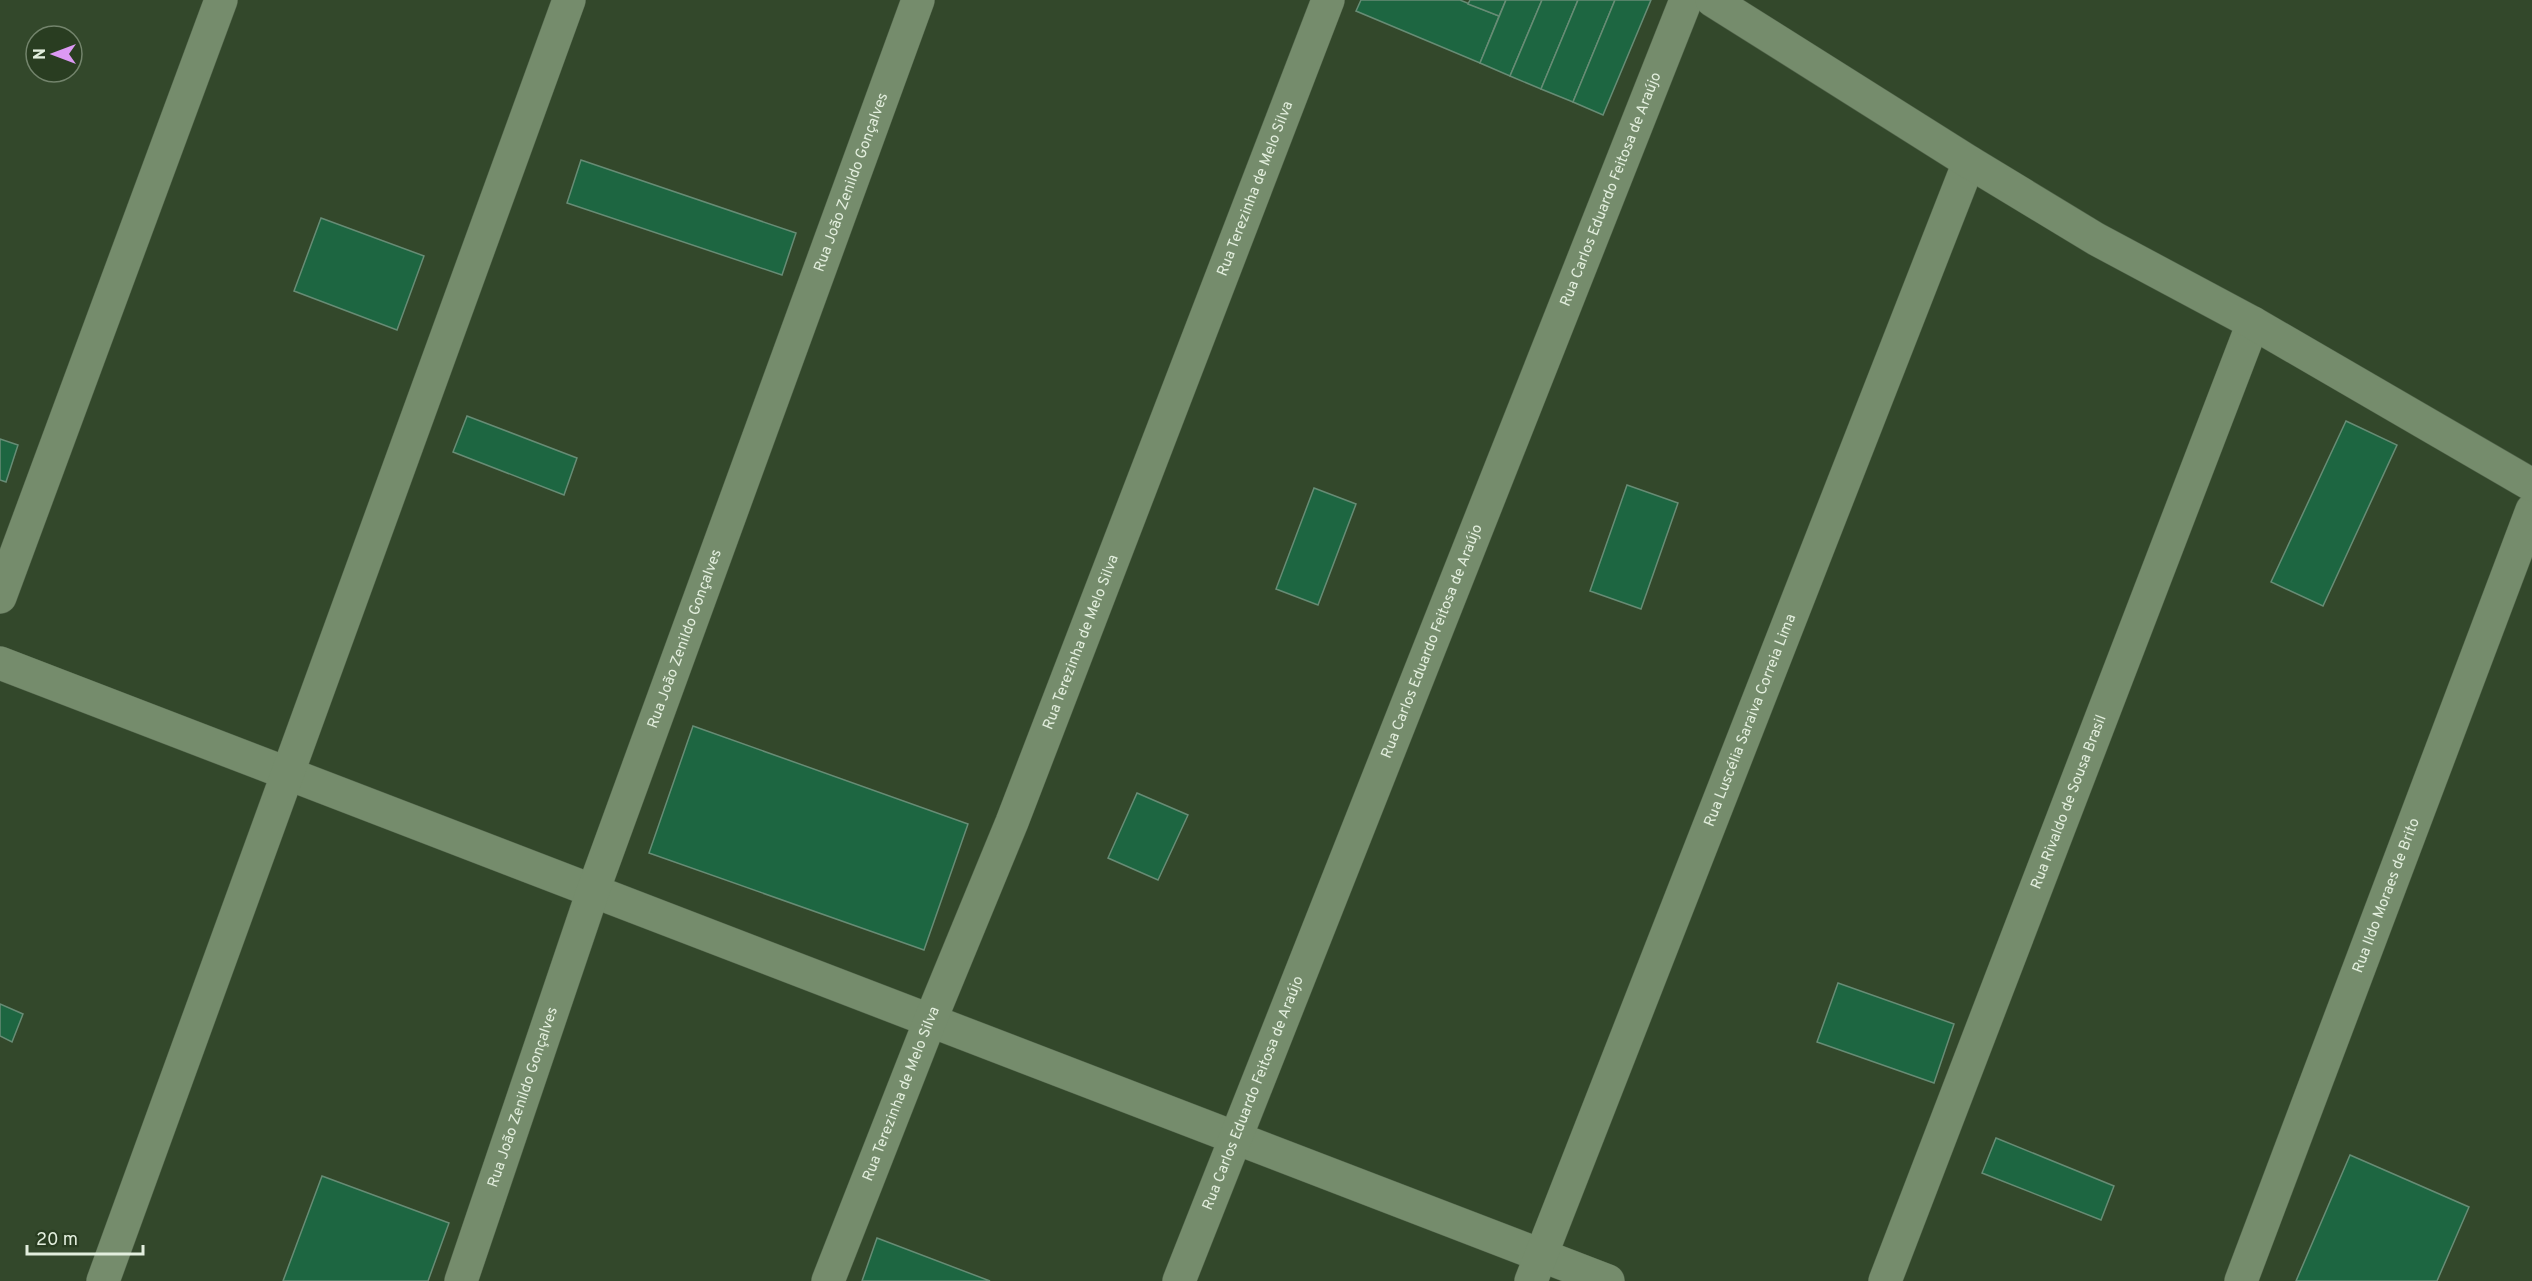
<svg xmlns="http://www.w3.org/2000/svg" width="2532" height="1281" font-family="Overpass,sans-serif">
  <style>
    .building { fill: #1d6641; stroke: #678c75; stroke-width: 1.5 }
    .lines { fill: none; stroke-linecap: round; stroke-linejoin: round }
    .minor-casing { stroke: #52644b; stroke-width: 34 }
    .tertiary-casing { stroke: #52644b; stroke-width: 34 }
    .minor { stroke: #758c6c; stroke-width: 33 }
    .tertiary { stroke: #758c6c; stroke-width: 33 }
    .labels { text-anchor: middle; dominant-baseline: central; stroke-width: 4.5; stroke-linejoin: round; paint-order: stroke }
    .street-label { font-size: 15px; fill: #e2eedd; stroke: #293d21 }
  </style>
  <rect width="100%" height="100%" fill="#33482b"/>
  <!-- building -->
  <g class="building">
    <polygon points="1361,0 1460,0 1499,16 1480,63 1356,11"/>
    <polygon points="1470,0 1506,0 1499,16 1468,4"/>
    <polygon points="1506,0 1542,0 1510,76 1480,63"/>
    <polygon points="1542,0 1578,0 1541,89 1510,76"/>
    <polygon points="1578,0 1615,0 1573,102 1541,89"/>
    <polygon points="1615,0 1651,0 1603,115 1573,102"/>
    <polygon points="581,160 796,233 782,275 567,203"/>
    <polygon points="321,218 424,256 397,330 294,291"/>
    <polygon points="467,416 577,458 564,495 453,452"/>
    <polygon points="2346,421 2397,445 2323,606 2271,582"/>
    <polygon points="0,439 18,445 6,482 0,480"/>
    <polygon points="1627,485 1678,503 1641,609 1590,591"/>
    <polygon points="1314,488 1356,504 1318,605 1276,589"/>
    <polygon points="693,726 968,824 924,950 649,853"/>
    <polygon points="1137,793 1188,815 1158,880 1108,858"/>
    <polygon points="1838,983 1954,1024 1934,1083 1817,1042"/>
    <polygon points="0,1004 23,1014 12,1042 0,1036"/>
    <polygon points="1996,1138 2114,1186 2101,1220 1982,1173"/>
    <polygon points="2350,1155 2469,1207 2437,1281 2296,1281"/>
    <polygon points="322,1176 449,1223 428,1281 283,1281"/>
    <polygon points="877,1238 990,1281 862,1281"/>
  </g>
  <g class="lines">
    <!-- minor casing -->
    <g class="minor-casing">
      <g id="minor">
        <polyline points="0,597 221,0"/>
        <polyline points="0,663 1608,1281"/>
        <polyline points="103,1281 569,0"/>
        <path id="s1" d="M 461,1281 L 593,891 L 918,0"/>
        <path id="s2" d="M 828,1281 L 930,1021 L 1012,822 L 1328,0"/>
        <path id="s3" d="M 1179,1281 L 1686,0"/>
        <path id="s4" d="M 1531,1281 L 1969,162"/>
        <path id="s5" d="M 1885,1281 L 2253,323"/>
        <path id="s6" d="M 2241,1281 L 2532,510"/>
      </g>
    </g>
    <!-- tertiary casing -->
    <g class="tertiary-casing">
      <polyline id="tertiary" points="1712,0 1969,162 2096,239 2253,323 2532,485"/>
    </g>
    <!-- minor -->
    <use href="#minor" class="minor"/>
    <!-- tertiary -->
    <use href="#tertiary" class="tertiary"/>
  </g>
  <g class="labels">
    <!-- street labels -->
    <g class="street-label">
      <text stroke="none"><textPath href="#s1" startOffset="1166">Rua João Zenildo Gonçalves</textPath></text>
      <text stroke="none"><textPath href="#s2" startOffset="1173">Rua Terezinha de Melo Silva</textPath></text>
      <text stroke="none"><textPath href="#s3" startOffset="1174">Rua Carlos Eduardo Feitosa de Araújo</textPath></text>
      <text stroke="none"><textPath href="#s1" startOffset="680">Rua João Zenildo Gonçalves</textPath></text>
      <text stroke="none"><textPath href="#s3" startOffset="688">Rua Carlos Eduardo Feitosa de Araújo</textPath></text>
      <text stroke="none"><textPath href="#s2" startOffset="687">Rua Terezinha de Melo Silva</textPath></text>
      <text stroke="none"><textPath href="#s4" startOffset="602">Rua Luscélia Saraiva Correia Lima</textPath></text>
      <text stroke="none"><textPath href="#s5" startOffset="513">Rua Rivaldo de Sousa Brasil</textPath></text>
      <text stroke="none"><textPath href="#s6" startOffset="412">Rua Ildo Moraes de Brito</textPath></text>
      <text stroke="none"><textPath href="#s3" startOffset="202">Rua Carlos Eduardo Feitosa de Araújo</textPath></text>
      <text stroke="none"><textPath href="#s2" startOffset="201">Rua Terezinha de Melo Silva</textPath></text>
      <text stroke="none"><textPath href="#s1" startOffset="194">Rua João Zenildo Gonçalves</textPath></text>
    </g>
  </g>
  <!-- north arrow -->
  <g transform="translate(54 54) rotate(270)"><circle r="28" fill="#293d21" stroke="#73846c" stroke-width="1.5"/>
  <path d="M0-4.5L10 22L0 15L-10 22Z" fill="#dc99f4"/>
  <text y="-9" font-size="16" font-weight="bold" text-anchor="middle" fill="#e2eedd">N</text>
  </g>
  <!-- scale -->
  <path d="M27 1245v9h116v-9" fill="none" stroke="#e2eedd" stroke-width="3"/>
  <text x="36" y="1245" font-size="18" fill="#e2eedd" stroke="#293d21" stroke-width="4.5" paint-order="stroke">20 m</text>
</svg>
